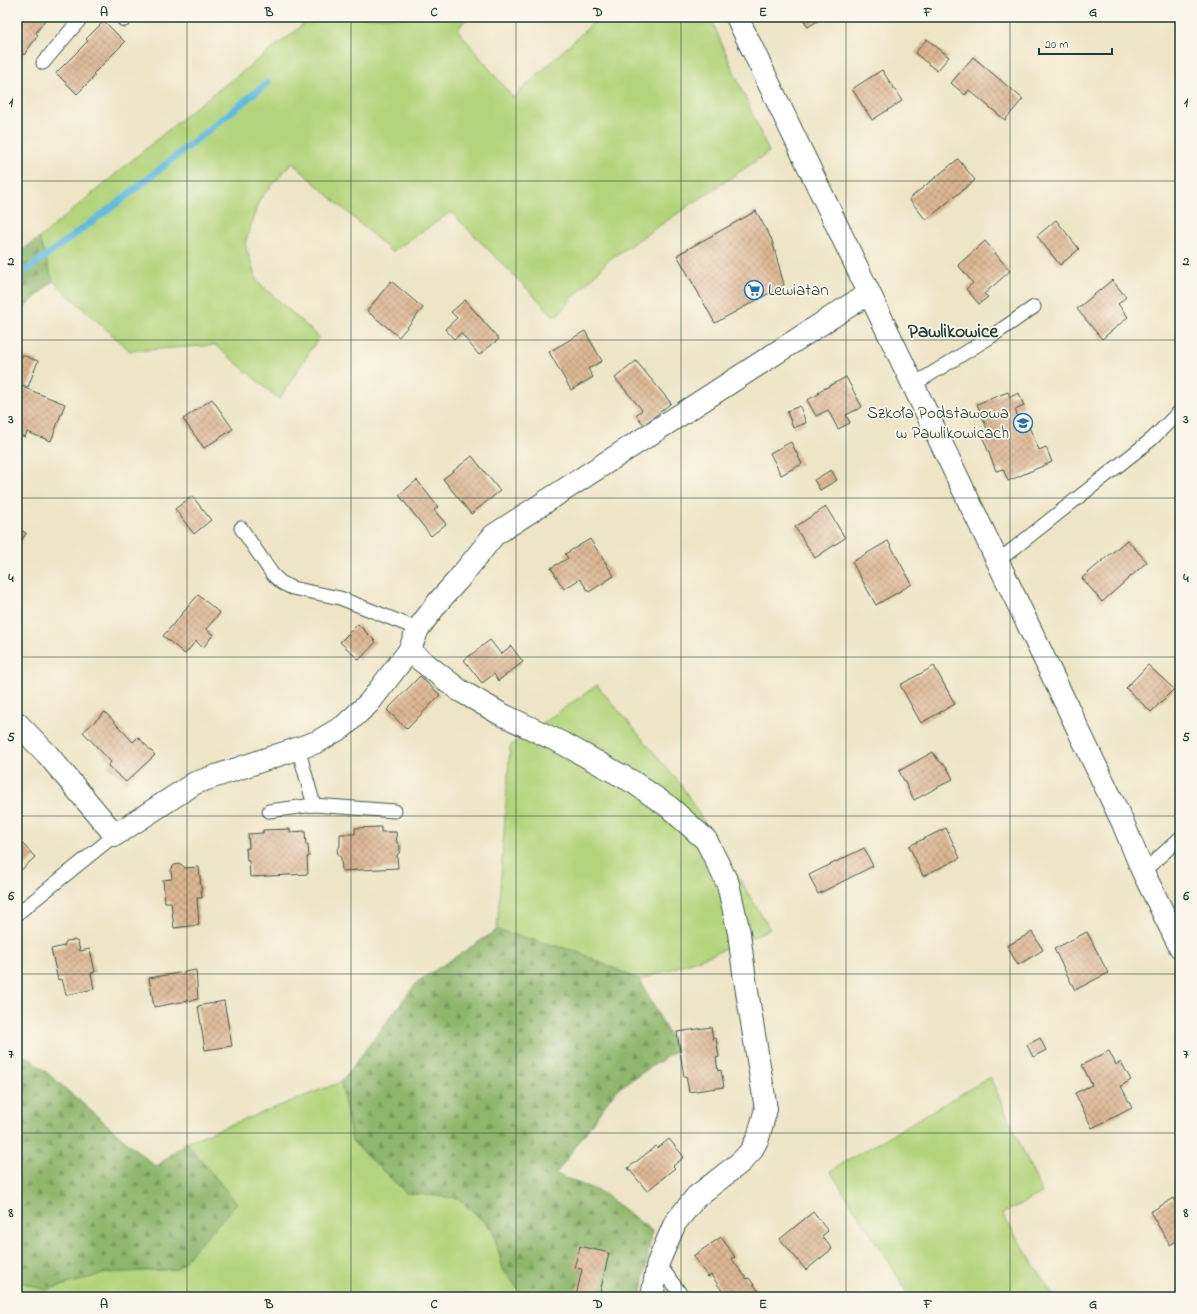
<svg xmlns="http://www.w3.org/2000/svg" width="1197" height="1314" font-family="'Indie Flower',sans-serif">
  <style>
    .green { fill: #b3d47c; stroke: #698858 }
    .forest { fill: url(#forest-firs); stroke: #567a50 }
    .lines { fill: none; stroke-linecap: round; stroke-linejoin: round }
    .stream { stroke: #61b9de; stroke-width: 7 }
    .building { fill: url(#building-cross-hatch) }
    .lane-casing { stroke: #3e564a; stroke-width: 15 }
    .street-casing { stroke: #3e564a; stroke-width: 24 }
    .secondary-casing { stroke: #3e564a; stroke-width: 24 }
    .lane { stroke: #fff; stroke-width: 13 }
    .street { stroke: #fff; stroke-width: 22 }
    .secondary { stroke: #fff; stroke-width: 22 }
    .grid { fill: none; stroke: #1f3d34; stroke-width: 1; stroke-opacity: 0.55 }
    .labels { text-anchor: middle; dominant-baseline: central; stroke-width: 3.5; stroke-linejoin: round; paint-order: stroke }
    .poi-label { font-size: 17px; fill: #1f3d34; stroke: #fbf7ec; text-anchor: start }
    .quarter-label { font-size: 19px; font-weight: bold; fill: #1f3d34; stroke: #fbf7ec }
    .neatline { fill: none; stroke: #1f3d34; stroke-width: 1.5 }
    .grid-label { font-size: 13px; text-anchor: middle; font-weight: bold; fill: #1f3d34 }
  </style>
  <defs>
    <pattern id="forest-firs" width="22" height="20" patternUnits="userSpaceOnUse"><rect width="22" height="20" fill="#8eb66c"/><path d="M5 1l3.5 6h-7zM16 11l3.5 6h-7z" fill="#73955a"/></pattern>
    <pattern id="building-cross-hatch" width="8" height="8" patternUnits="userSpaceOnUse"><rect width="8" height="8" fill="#ddb794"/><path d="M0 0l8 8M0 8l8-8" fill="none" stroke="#b3967a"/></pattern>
  </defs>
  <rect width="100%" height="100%" fill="#fbf7ec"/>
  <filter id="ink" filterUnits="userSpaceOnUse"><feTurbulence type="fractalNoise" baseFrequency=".025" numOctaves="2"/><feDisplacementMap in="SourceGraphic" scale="8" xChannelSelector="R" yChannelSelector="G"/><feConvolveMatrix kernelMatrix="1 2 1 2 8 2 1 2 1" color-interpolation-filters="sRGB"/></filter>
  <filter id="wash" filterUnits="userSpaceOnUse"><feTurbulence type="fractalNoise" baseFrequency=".012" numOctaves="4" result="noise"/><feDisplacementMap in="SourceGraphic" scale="16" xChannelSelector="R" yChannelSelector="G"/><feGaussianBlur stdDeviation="0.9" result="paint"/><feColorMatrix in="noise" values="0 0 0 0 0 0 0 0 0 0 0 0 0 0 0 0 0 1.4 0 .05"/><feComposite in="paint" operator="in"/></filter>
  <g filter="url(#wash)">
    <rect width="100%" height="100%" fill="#eee5c6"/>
    <!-- green -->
    <g class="green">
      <polygon points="311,17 467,17 458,30 513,98 599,17 710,17 769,152 610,259 555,317 451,212 392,252 292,163 259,200 245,244 257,281 319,337 279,399 215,345 130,351 53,281 39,238 192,110 293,33"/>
      <polygon points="597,685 682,786 770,929 714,954 640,980 575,951 497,930 510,746"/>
      <polygon points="990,1077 1042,1193 1002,1214 1054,1297 909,1297 894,1270 830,1171"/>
      <polygon points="341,1082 352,1141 406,1193 458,1198 493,1230 503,1269 524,1297 17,1297 17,1281 46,1290 106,1273 177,1269 236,1203 186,1142"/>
    </g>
    <!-- forest -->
    <g class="forest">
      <polygon points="39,238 53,281 17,314 17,254"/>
      <polygon points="497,930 575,951 640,980 677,1050 616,1090 556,1174 603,1193 652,1231 641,1297 524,1297 503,1269 493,1230 458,1198 406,1193 352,1141 341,1082 417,982"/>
      <polygon points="17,1055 30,1058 156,1167 186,1142 237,1203 177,1269 106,1273 46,1290 17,1281"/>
    </g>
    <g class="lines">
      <!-- stream -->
      <polyline class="stream" points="17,277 120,201 267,83"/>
    </g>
    <g id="blocks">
      <!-- building -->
      <g class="building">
        <polygon points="17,17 47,17 36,33 38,35 24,55 17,50"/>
        <polygon points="802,17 824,17 808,27"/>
        <polygon points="104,21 125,42 93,74 95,76 77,94 56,73 88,41 86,39"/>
        <polygon points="927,39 949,57 937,71 915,53"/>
        <polygon points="973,57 1023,99 1005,120 969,90 965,95 951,83"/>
        <polygon points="882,70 902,101 872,120 852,89"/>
        <polygon points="958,159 975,180 926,220 909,199"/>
        <polygon points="756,211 772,240 784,285 715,323 677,255"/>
        <polygon points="1056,220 1079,249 1060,265 1037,236"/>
        <polygon points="985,241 1010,271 984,294 988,297 979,304 966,289 973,283 958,265"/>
        <polygon points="1112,280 1126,297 1118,304 1128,317 1102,339 1077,309"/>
        <polygon points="391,281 423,308 399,337 367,311"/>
        <polygon points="465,300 499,339 479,355 461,333 454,339 445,329 457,318 451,312"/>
        <polygon points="585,331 602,361 588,369 593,377 571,390 549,352"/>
        <polygon points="22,355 38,361 28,387 17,383 17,368"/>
        <polygon points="636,361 671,403 644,425 636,415 642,410 615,378"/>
        <polygon points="846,377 862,407 846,415 850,423 838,429 828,410 816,416 807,400 819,394 818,392"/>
        <polygon points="17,385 65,404 51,441 27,432 25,437 17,434"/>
        <polygon points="1008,392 1010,397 1019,393 1024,406 1015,410 1020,422 1026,420 1039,450 1046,447 1052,462 1008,481 1003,469 996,471 983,438 990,436 977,404"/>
        <polygon points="212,399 233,429 204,448 183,419"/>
        <polygon points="800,406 806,423 793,428 787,411"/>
        <polygon points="791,442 802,464 781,475 770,453"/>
        <polygon points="472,456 500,491 471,514 443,479"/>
        <polygon points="831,470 837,480 820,490 814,480"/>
        <polygon points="417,480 438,507 434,510 446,524 431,536 399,495"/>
        <polygon points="192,496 211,520 194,534 175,509"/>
        <polygon points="826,507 845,538 815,558 795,527"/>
        <polygon points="17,528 26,533 17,548"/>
        <polygon points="590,539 614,576 589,592 580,579 564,589 551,568 568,558 565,554"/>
        <polygon points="1127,540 1147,562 1102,602 1082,578"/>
        <polygon points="888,541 912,584 876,605 852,562"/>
        <polygon points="198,595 220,613 206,629 213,635 203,648 196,641 185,654 163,636"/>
        <polygon points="358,624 376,642 359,660 340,642"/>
        <polygon points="490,640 501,654 511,646 523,662 498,681 494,674 482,683 464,660"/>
        <polygon points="1148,665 1174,689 1151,712 1126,688"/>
        <polygon points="934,666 955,704 921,723 900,685"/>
        <polygon points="420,676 440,695 407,729 387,710"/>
        <polygon points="105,712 133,742 138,737 155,755 126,782 108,766 111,762 83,732"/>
        <polygon points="933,752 938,760 946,766 953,779 914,800 899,771"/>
        <polygon points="381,827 381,832 396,832 397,843 400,846 400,852 397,855 398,868 342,871 341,858 338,855 337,850 340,846 340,834 355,834 355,828"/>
        <polygon points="946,828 960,858 923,876 909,846"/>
        <polygon points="290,829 290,832 305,831 306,845 308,845 309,857 307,857 308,874 250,877 249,861 247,861 246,848 249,848 248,834 263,833 263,830"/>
        <polygon points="17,838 35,857 17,874"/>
        <polygon points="864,848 873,866 818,894 809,875"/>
        <polygon points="181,864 185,868 199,867 202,898 197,898 199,925 174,928 171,902 165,902 163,880 172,879 171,870 174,865"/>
        <polygon points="1032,932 1043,950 1018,965 1007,946"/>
        <polygon points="1087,932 1108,973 1075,990 1054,949"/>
        <polygon points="74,940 78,942 80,951 90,949 95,972 91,973 94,989 66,995 62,979 58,980 51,949 64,946 66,941"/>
        <polygon points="196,970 198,999 154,1007 149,978"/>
        <polygon points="224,1001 232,1046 205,1050 198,1006"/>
        <polygon points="711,1027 713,1039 716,1038 719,1057 716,1058 718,1071 721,1070 724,1087 689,1092 686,1076 684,1077 677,1032"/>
        <polygon points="1040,1038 1046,1050 1033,1057 1027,1045"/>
        <polygon points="1109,1051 1116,1065 1121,1062 1131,1080 1121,1086 1132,1108 1092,1128 1075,1093 1092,1085 1082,1065"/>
        <polygon points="669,1139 684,1157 673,1166 675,1168 647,1191 628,1168 656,1146 658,1148"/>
        <polygon points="1174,1198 1176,1202 1180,1200 1180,1239 1170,1245 1150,1212"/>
        <polygon points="813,1212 828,1231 822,1236 832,1249 806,1270 780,1239"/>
        <polygon points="721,1237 735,1257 732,1259 739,1269 747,1279 749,1278 763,1297 722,1297 725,1295 711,1275 708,1277 693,1256"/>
        <polygon points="580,1246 609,1253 599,1297 576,1296 582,1269 574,1268"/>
      </g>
    </g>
  </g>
  <g filter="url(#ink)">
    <use href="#blocks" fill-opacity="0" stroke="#3e564a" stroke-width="1"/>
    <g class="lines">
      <!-- lane casing -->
      <g class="lane-casing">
        <g id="lane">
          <polyline points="122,17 124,20"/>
          <polyline points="43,63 82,17"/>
          <polyline points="913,385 992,336 1034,307"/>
          <polyline points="241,528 273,575 282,583 292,588 340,598 418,629"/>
          <polyline points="998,561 1152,439 1180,411"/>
          <polyline points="298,748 314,805 395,811"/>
          <polyline points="269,811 314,805"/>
          <polyline points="1143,872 1180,838"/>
          <polyline points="17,914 115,835"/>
          <polyline points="658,1263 683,1297"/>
        </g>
      </g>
      <!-- street casing -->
      <g class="street-casing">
        <g id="street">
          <polyline points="409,651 459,690 499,713 564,744 633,782 669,807 706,840 728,884 739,933 744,973 766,1109 758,1138 751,1151 741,1162 696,1197 675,1223 658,1263 652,1297"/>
          <polyline points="17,723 48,755 115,835 195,783 317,742 344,726 369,703 409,651 418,629 439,601 457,581 494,535 855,302 869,295"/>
        </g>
      </g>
      <!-- secondary casing -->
      <g class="secondary-casing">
        <polyline id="secondary" points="737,17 1123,823 1143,872 1180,947"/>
      </g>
      <!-- lane -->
      <use href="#lane" class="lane"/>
      <!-- street -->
      <use href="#street" class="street"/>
      <!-- secondary -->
      <use href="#secondary" class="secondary"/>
    </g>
  </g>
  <!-- grid -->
  <path class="grid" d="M 187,17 L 187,1297M 351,17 L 351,1297M 516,17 L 516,1297M 681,17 L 681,1297M 846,17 L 846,1297M 1010,17 L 1010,1297M 17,181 L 1180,181M 17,340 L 1180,340M 17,498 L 1180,498M 17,657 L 1180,657M 17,816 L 1180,816M 17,974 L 1180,974M 17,1133 L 1180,1133"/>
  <!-- icons -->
  <defs>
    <g id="supermarket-ring" transform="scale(1)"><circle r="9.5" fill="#fbf7ec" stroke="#1f6fb2" stroke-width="1.5"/><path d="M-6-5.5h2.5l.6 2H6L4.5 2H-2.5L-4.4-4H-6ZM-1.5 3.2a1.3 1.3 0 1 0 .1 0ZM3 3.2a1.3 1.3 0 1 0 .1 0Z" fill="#1f6fb2"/></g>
    <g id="school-ring" transform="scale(1)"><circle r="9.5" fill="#fbf7ec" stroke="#1f6fb2" stroke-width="1.5"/><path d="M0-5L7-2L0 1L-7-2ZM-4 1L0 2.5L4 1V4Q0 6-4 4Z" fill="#1f6fb2"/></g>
  </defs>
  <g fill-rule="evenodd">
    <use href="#supermarket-ring" x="754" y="290"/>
    <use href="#school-ring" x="1023" y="423"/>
  </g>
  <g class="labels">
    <!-- poi labels -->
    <g class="poi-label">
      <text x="768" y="290">Lewiatan</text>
      <text x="1009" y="413" text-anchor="end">Szkoła Podstawowa<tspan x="1009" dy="20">w Pawlikowicach</tspan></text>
    </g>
    <!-- quarter labels -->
    <g class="quarter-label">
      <text x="953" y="332">Pawlikowice</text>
    </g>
  </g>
  <!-- margin -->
  <rect width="1197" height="1314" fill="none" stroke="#fbf7ec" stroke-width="44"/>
  <!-- scale -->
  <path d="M1039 48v6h73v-6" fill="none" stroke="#1f3d34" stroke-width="2"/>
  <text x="1045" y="48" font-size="12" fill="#1f3d34" stroke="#fbf7ec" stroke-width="3" paint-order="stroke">20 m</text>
  <rect x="22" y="22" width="1153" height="1270" class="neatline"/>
  <g class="grid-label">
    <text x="104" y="16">A</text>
    <text x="269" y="16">B</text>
    <text x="434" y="16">C</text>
    <text x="598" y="16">D</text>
    <text x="763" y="16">E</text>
    <text x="928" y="16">F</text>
    <text x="1093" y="16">G</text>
    <text x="11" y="106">1</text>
    <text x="1186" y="106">1</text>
    <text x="11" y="265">2</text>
    <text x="1186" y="265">2</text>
    <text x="11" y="423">3</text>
    <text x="1186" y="423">3</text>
    <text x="11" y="582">4</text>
    <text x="1186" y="582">4</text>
    <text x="11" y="741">5</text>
    <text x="1186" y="741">5</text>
    <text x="11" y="900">6</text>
    <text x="1186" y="900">6</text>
    <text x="11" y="1058">7</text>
    <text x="1186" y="1058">7</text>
    <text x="11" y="1217">8</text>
    <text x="1186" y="1217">8</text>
    <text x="104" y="1308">A</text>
    <text x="269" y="1308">B</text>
    <text x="434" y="1308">C</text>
    <text x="598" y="1308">D</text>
    <text x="763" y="1308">E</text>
    <text x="928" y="1308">F</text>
    <text x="1093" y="1308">G</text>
  </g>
</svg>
